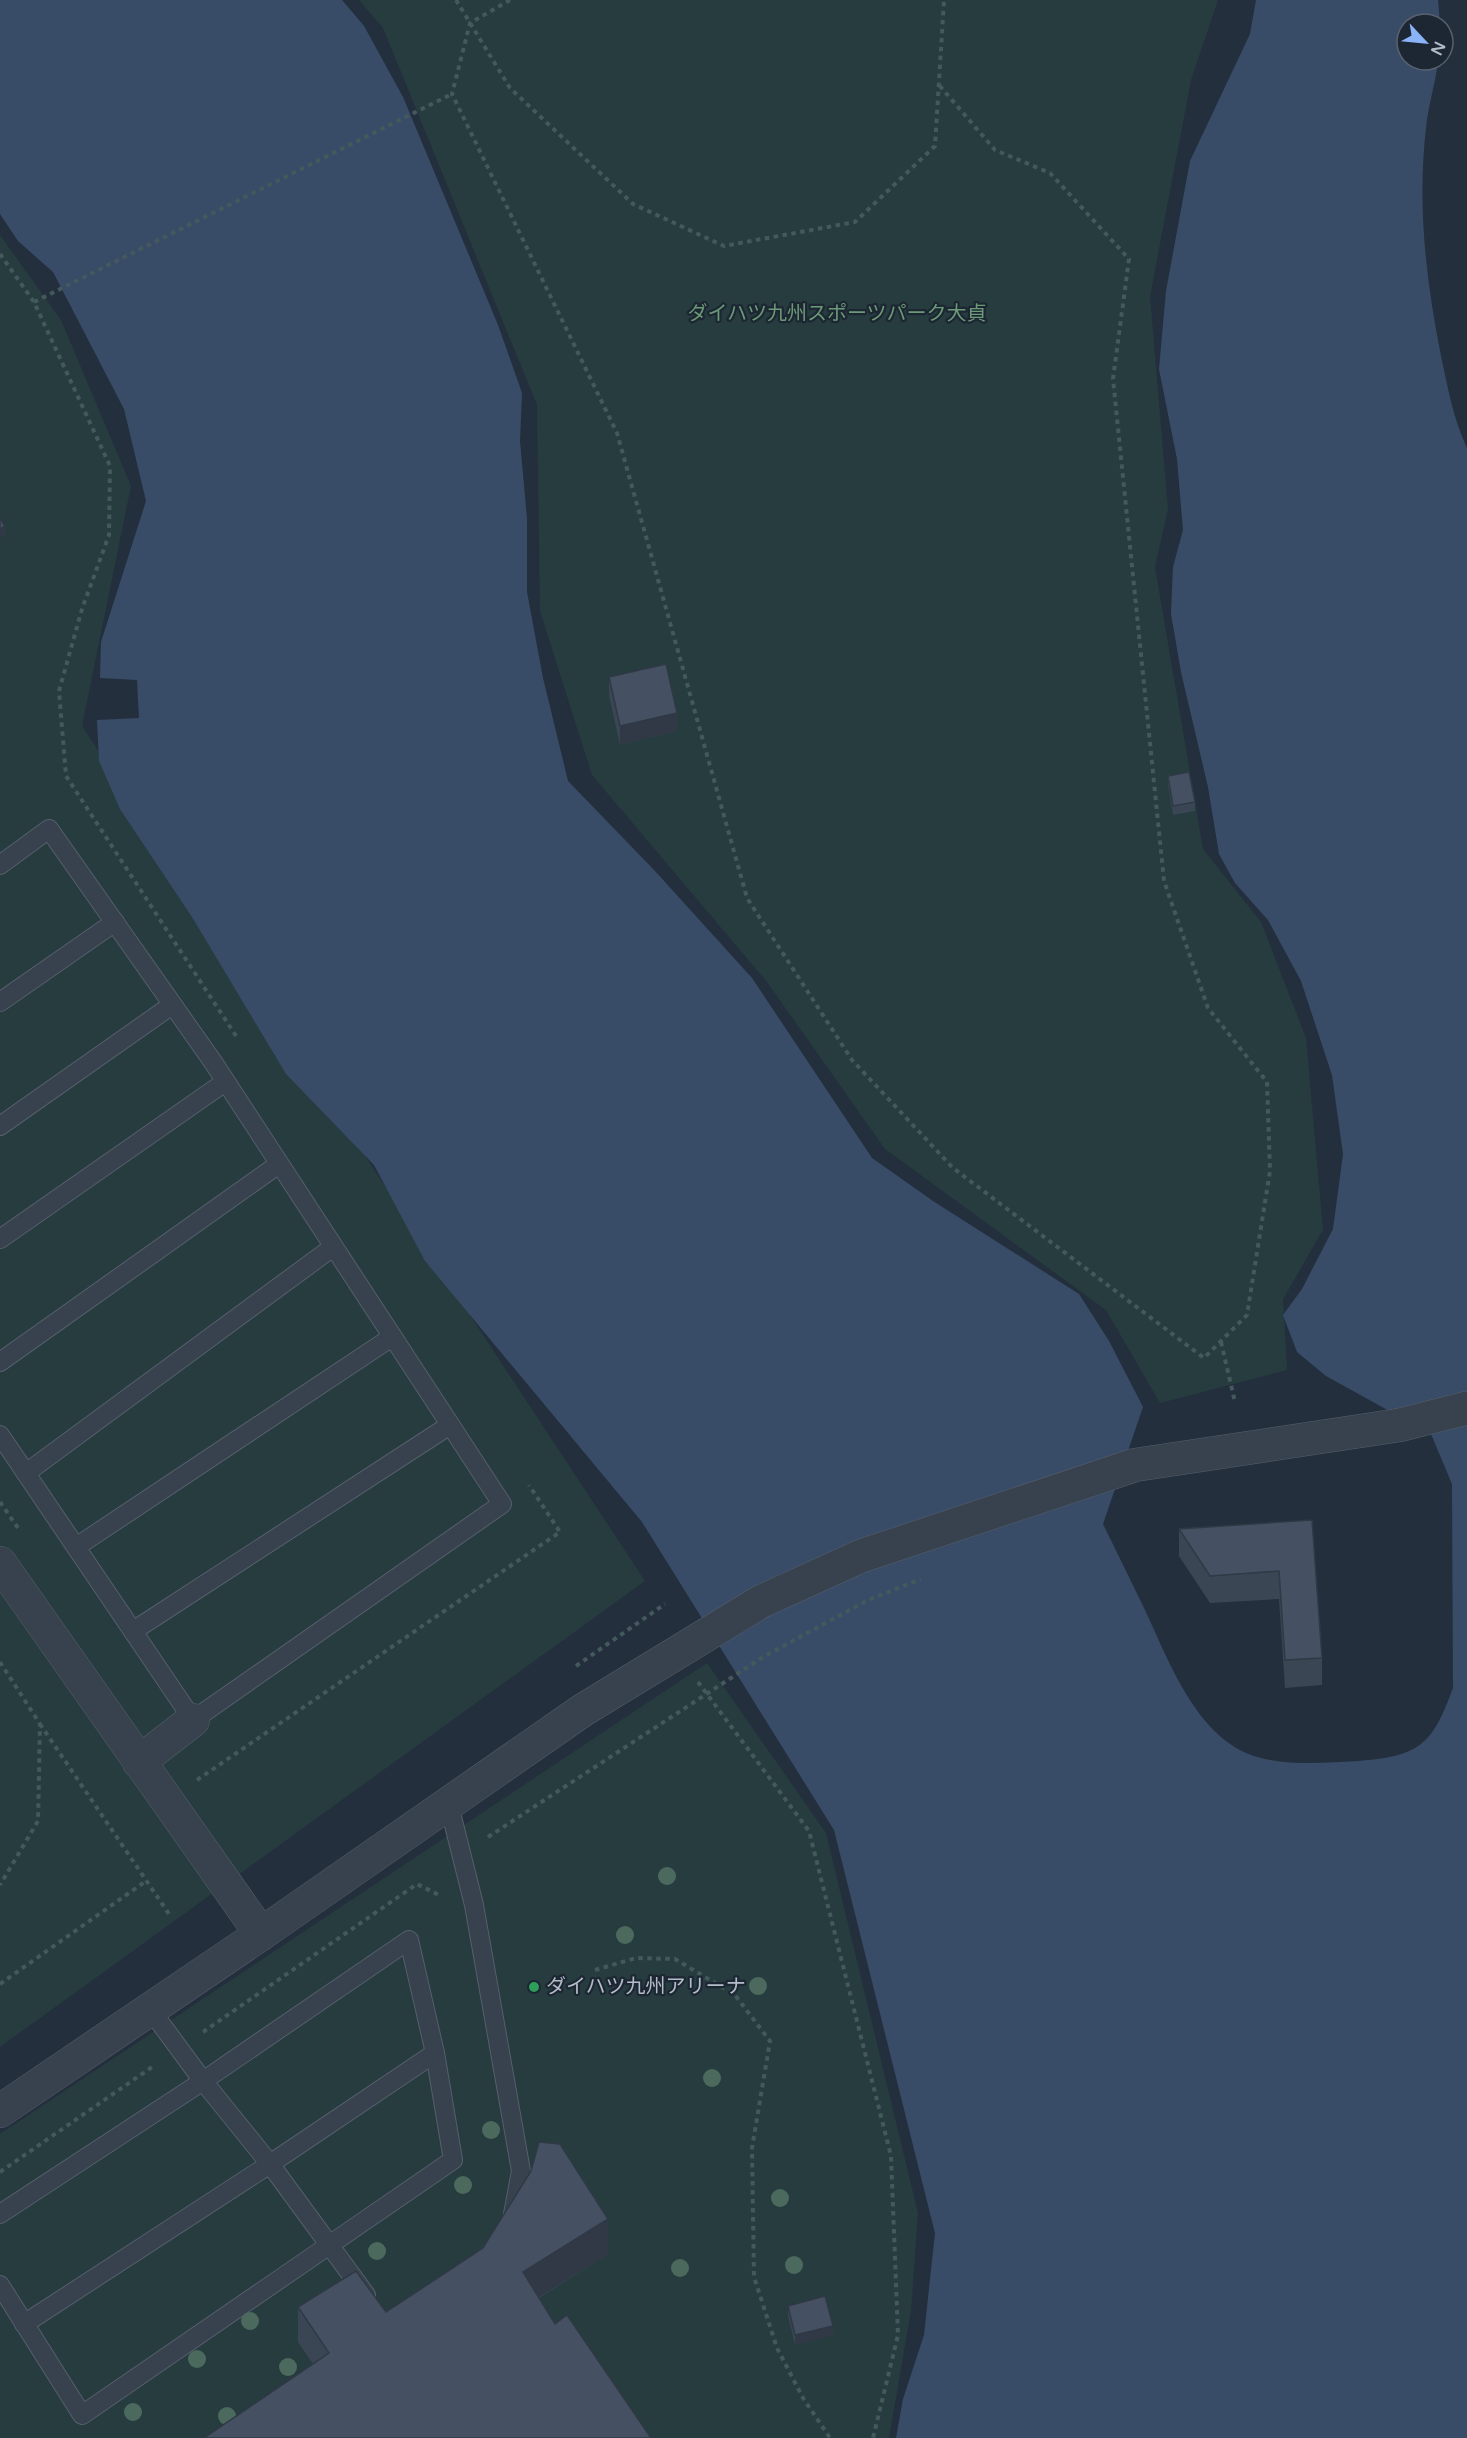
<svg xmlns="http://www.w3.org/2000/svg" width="1467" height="2438" font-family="'Varela Round','Noto Sans JP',sans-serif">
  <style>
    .green { fill: #263c3f }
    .water { fill: #394c67 }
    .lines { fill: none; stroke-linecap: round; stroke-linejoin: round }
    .service-casing { stroke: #565f6c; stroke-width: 20 }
    .minor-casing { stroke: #565f6c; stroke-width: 34 }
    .tertiary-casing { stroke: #565f6c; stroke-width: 34 }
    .path { stroke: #44595c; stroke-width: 4; stroke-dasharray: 4.5 4.5; stroke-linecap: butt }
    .service { stroke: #38414e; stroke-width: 18 }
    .minor { stroke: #38414e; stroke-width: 33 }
    .tertiary { stroke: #38414e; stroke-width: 33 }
    .tree { fill: #4b6a5d }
    .wall { fill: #3b4654 }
    .shaded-wall { fill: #303945 }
    .building { fill: #455162; stroke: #303945; stroke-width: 1.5 }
    .leisure-dot { fill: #2e9e5b; stroke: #1d2633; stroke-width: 2 }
    .labels { text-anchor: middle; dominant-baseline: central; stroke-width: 4.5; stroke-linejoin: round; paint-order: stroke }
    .park-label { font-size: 20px; fill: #6b9a76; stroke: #1d2633 }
    .poi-label { font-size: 20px; fill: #b4bcc9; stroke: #1d2633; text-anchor: start }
  </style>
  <rect width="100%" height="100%" fill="#242f3e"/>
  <!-- green -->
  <g class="green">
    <polygon points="359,0 1218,0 1191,80 1150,297 1168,509 1155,567 1203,849 1261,922 1306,1038 1323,1230 1283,1299 1287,1370 1160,1403 1106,1310 885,1149 767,982 592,775 540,611 537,405 383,28"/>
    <polygon points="0,235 61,320 131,486 82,726 645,1581 0,2047"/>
    <polygon points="707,1663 826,1833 918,2213 911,2311 889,2438 0,2438 0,2134"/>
  </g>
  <!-- water -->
  <path class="water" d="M 0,0 L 342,0 L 364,26 L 403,97 L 498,325 L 522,393 L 520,441 L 527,519 L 527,592 L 543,678 L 568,781 L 655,871 L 752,978 L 872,1158 L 933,1201 L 1079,1294 L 1109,1341 L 1143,1407 L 1103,1524 C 1117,1553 1131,1581 1145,1610 C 1168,1659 1196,1737 1254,1756 C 1285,1766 1326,1763 1358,1761 C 1419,1756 1432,1746 1453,1688 L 1452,1484 L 1431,1434 L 1326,1376 L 1297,1352 L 1283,1315 L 1302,1289 L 1333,1229 L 1343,1154 L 1332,1075 L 1301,981 L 1268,920 L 1235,883 L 1219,854 L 1208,787 L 1181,672 L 1171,614 L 1173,567 L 1183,530 L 1177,459 L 1159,369 L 1166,291 L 1190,161 L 1250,34 L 1256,0 L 1438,0 L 1440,24 L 1407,24 L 1407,60 L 1438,60 C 1436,83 1428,105 1426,128 C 1417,205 1426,280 1441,356 C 1448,388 1453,418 1467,448 L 1467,2438 L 896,2438 L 903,2399 L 924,2335 L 935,2233 L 834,1830 L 642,1522 L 425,1261 L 374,1165 L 286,1074 L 192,917 L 120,809 L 99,761 L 97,720 L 139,718 L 137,680 L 100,678 L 101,642 L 146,501 L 124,409 L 53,272 L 18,241 L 0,214 Z"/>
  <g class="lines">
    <!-- service casing -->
    <g class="service-casing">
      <g id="service">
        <polyline points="0,865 49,829 213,1062 502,1504 193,1720 0,1435"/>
        <polyline points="0,1002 115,922"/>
        <polyline points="0,1126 172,1005"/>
        <polyline points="0,1239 225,1082"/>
        <polyline points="0,1362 279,1164"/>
        <polyline points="26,1473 333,1247"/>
        <polyline points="76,1547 392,1337"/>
        <polyline points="133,1631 450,1425"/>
        <polyline points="449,1805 474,1905 521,2171 513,2214"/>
        <polyline points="150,2009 203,2081 270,2164 366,2295"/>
        <polyline points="0,2214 203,2081 409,1940 435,2053 453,2160 82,2415 0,2285"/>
        <polyline points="24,2324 270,2164 435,2053"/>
      </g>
    </g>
    <!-- minor casing -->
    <g class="minor-casing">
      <g id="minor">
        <polyline points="0,1563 261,1934"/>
        <polyline points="139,1762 193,1720"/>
      </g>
    </g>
    <!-- tertiary casing -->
    <g class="tertiary-casing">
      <polyline id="tertiary" points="0,2111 261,1934 583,1710 760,1602 861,1556 1135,1465 1400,1425 1467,1408"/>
    </g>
    <!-- path -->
    <g class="path">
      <polyline points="456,0 510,88 633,204 724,246 855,222 935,146 944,0"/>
      <polyline points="510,0 470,23 452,94 617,433 747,898 852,1060 953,1168 1204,1358 1247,1315 1270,1171 1267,1082 1208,1008 1164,881 1113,379 1129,259 1050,173 995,150 939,85"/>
      <polyline points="0,254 34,302 110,466 109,535 82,609 59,691 66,776 238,1039"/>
      <polyline points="34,302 452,94"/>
      <polyline points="1221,1342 1235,1402"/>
      <polyline points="0,1502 18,1528"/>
      <polyline points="0,1662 40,1724 38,1821 0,1885"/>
      <polyline points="576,1666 665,1604"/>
      <polyline points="698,1682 809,1831 891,2156 898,2335 873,2438"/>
      <polyline points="40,1724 169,1914"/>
      <polyline points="197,1780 560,1532 529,1485"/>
      <polyline points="488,1837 763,1657 868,1600 921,1579"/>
      <polyline points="595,1970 636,1958 675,1959 735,1995 770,2041 752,2148 754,2277 777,2348 803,2398 830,2438"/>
      <polyline points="0,1984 146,1881"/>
      <polyline points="203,2032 417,1884 439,1895"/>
      <polyline points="0,2172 155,2065"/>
    </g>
    <!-- service -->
    <use href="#service" class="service"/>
    <!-- minor -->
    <use href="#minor" class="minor"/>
    <!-- tertiary -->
    <use href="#tertiary" class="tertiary"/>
  </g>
  <!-- trees -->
  <g class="tree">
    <circle cx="667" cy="1876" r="9"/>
    <circle cx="625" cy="1935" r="9"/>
    <circle cx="758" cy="1986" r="9"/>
    <circle cx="712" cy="2078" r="9"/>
    <circle cx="491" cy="2130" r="9"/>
    <circle cx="463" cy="2185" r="9"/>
    <circle cx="780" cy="2198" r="9"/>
    <circle cx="377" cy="2251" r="9"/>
    <circle cx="794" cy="2265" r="9"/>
    <circle cx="680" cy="2268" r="9"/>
    <circle cx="250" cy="2321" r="9"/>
    <circle cx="197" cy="2359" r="9"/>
    <circle cx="288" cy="2367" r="9"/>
    <circle cx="133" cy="2412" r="9"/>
    <circle cx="227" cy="2416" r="9"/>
  </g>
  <!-- wall -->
  <g class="wall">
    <polygon points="609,677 677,731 620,745 609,696"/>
    <polygon points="1168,776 1195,802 1195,811 1173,815 1168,785"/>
    <polygon points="1312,1520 1322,1658 1322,1685 1285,1688 1279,1599 1210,1603 1179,1556 1179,1529"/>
    <polygon points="608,2254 539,2298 555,2324 651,2438 313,2364 298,2342 298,2307 386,2312"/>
    <polygon points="788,2306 833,2335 795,2345 788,2316"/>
  </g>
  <!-- shaded-wall -->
  <g class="shaded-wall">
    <polygon points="5,526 5,535 0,539 0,529"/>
    <polygon points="677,713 677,731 620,745 620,726"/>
    <polygon points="608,2219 608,2254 523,2307 523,2272"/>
    <polygon points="833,2326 833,2335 795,2345 795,2335"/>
  </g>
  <!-- building -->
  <g class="building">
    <polygon points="0,518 5,526 0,529"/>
    <polygon points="666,664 677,713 620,726 609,677"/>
    <polygon points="1189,772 1195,802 1173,806 1168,776"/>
    <polygon points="1312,1520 1322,1658 1285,1660 1279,1571 1210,1576 1179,1529"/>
    <polygon points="539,2142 560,2144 608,2219 523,2272 555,2324 567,2315 651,2438 204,2438 329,2353 298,2307 356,2271 386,2312 483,2248 531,2171"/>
    <polygon points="825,2296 833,2326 795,2335 788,2306"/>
  </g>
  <!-- markers -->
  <circle class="leisure-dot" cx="534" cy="1987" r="6"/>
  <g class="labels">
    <!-- park labels -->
    <g class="park-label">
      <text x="837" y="314">ダイハツ九州スポーツパーク大貞</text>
    </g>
    <!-- poi labels -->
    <g class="poi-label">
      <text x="546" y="1987">ダイハツ九州アリーナ</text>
    </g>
  </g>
  <!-- north arrow -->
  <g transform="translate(1425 42) rotate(116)"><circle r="28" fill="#1d2633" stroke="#59626f" stroke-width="1.5"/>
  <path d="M0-4.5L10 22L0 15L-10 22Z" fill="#8ab4f8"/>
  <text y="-9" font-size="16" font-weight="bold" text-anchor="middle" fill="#b4bcc9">N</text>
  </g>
</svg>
